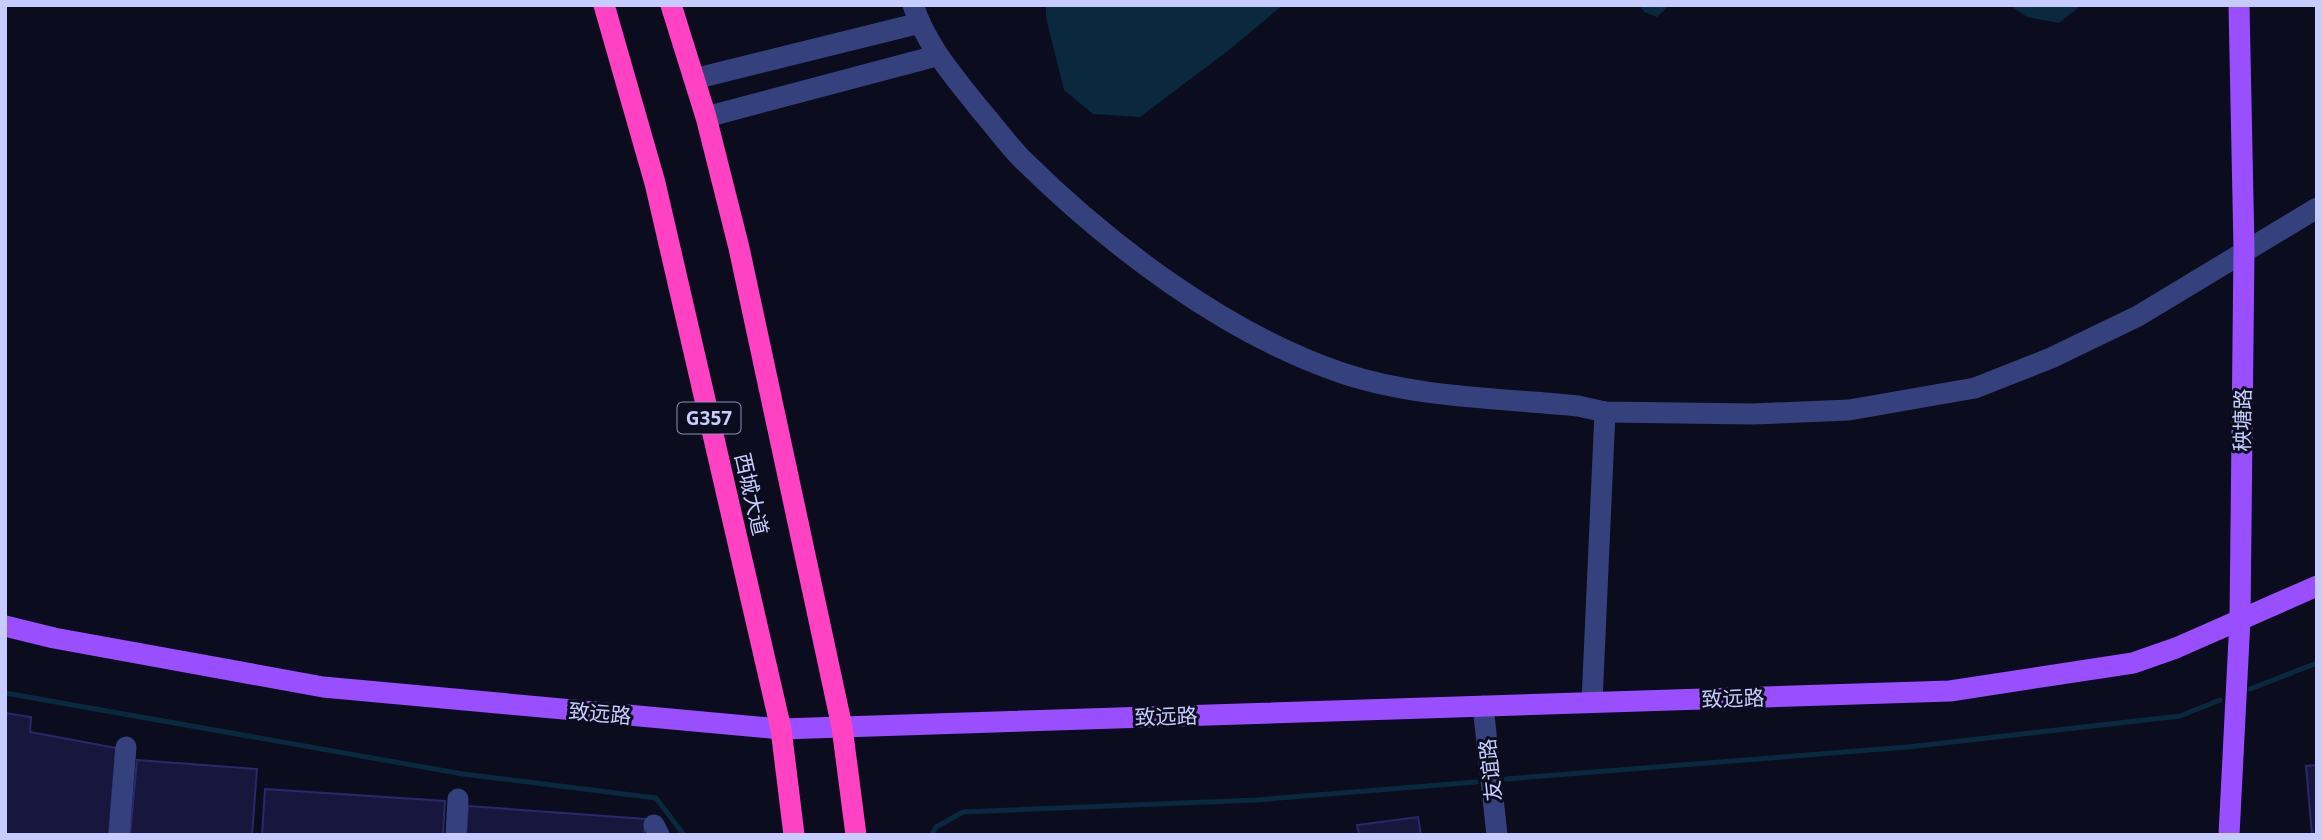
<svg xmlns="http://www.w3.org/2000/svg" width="2322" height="840" font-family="'Noto Sans','Noto Sans SC',sans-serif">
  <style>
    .water { fill: #0a283e }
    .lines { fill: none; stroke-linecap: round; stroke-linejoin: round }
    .stream { stroke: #0a283e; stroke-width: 5 }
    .building { fill: #17173e; stroke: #28296b; stroke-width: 2 }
    .minor { stroke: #35417d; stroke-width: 21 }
    .major { stroke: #994eff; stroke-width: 21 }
    .highway { stroke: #ff42c3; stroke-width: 21 }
    .labels { text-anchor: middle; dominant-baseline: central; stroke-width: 6; stroke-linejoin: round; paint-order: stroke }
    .shield { fill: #0b0c1d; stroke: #8f92bb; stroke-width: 2 }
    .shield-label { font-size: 19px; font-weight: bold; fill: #c7ccff }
    .street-label { font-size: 21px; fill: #c7ccff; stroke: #0b0c1d }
  </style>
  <rect width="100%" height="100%" fill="#0b0c1d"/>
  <!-- water -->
  <g class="water">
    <polygon points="1046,5 1283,5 1229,50 1140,117 1093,114 1064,90 1046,18"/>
    <polygon points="1639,5 1670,5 1657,17 1644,12"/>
    <polygon points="2009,5 2082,5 2059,23 2027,17"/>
  </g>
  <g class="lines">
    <!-- stream -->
    <g class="stream">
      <polyline points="2250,689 2317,663"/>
      <polyline points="5,693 463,774 656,798 684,835"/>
      <polyline points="1506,779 1908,747 2180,716 2220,700"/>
      <polyline points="931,835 936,827 963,812 1256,800 1476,782"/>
    </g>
  </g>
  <!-- building -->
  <g class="building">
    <polygon points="5,713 31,717 30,732 116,748 109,835 5,835"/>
    <polygon points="137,760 257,769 252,835 130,835"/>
    <polygon points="2317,765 2317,835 2312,835 2306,766"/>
    <polygon points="265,789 445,801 443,835 262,835"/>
    <polygon points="468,806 646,819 644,835 466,835"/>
    <polygon points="1418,817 1421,835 1359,835 1357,825"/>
  </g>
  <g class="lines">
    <!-- minor -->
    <g class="minor">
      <path d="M 913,5 C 927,46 952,74 978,107 C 993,124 1007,144 1023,160 C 1109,245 1226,334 1342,373 C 1416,398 1501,398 1578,406 L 1605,412 L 1753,414 L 1849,410 L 1975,388 L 2051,358 L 2138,316 L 2317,208"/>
      <polyline points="694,79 920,23"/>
      <polyline points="706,117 936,56"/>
      <polyline points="1592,702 1605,412"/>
      <polyline points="1483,706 1497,835"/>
      <polyline points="654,825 659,835"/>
      <polyline points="119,835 126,747"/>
      <polyline points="456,835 458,799"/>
    </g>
    <!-- major -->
    <g class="major">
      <polyline points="5,626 54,638 323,687 781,729 1950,691 2133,663 2176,648 2317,586"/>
      <polyline points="2229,835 2240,619 2244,249 2239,5"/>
    </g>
    <!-- highway -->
    <g class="highway">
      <polyline points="604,5 655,183 781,729 794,835"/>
      <polyline points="671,5 706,117 739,248 842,727 856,835"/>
    </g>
  </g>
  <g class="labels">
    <!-- shield labels -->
    <rect class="shield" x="677.5" y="402.5" width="63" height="31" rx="5"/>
    <g class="shield-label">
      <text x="709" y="418">G357</text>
    </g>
    <!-- street labels -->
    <g class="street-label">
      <text transform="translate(2242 420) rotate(-89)">秧塘路</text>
      <text transform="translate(752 494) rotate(77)">西城大道</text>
      <text transform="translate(1733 698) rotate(-2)">致远路</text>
      <text transform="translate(600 713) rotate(5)">致远路</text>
      <text transform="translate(1166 716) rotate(-2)">致远路</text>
      <text transform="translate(1490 770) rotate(-96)">友谊路</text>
    </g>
  </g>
  <!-- border -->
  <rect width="2322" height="840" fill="none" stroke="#c7ccff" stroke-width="14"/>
</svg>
